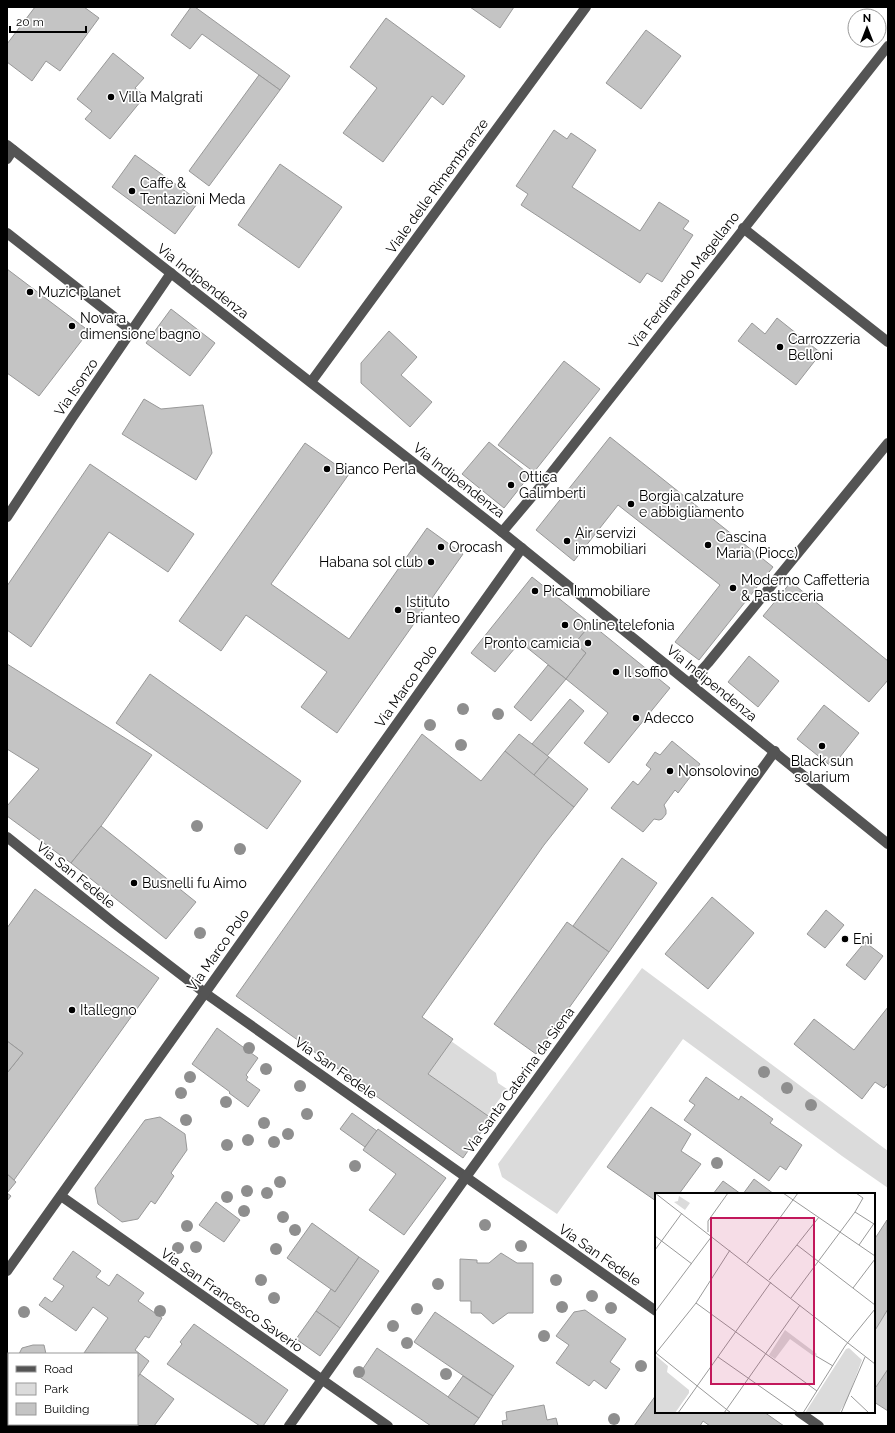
<svg xmlns="http://www.w3.org/2000/svg" width="895" height="1433" font-family="Raleway,sans-serif">
  <style>
    .green { fill: #dbdbdb }
    .building { fill: #c4c4c4; stroke: #989898 }
    .lines { fill: none; stroke-linecap: round; stroke-linejoin: round }
    .minor { stroke: #545454; stroke-width: 10 }
    .tree { fill: #8e8e8e }
    .poi-dot { fill: #000; stroke: #fff; stroke-width: 1.5 }
    .labels { text-anchor: middle; dominant-baseline: central; stroke-width: 3.5; stroke-linejoin: round; paint-order: stroke }
    .poi-label { font-size: 14px; fill: #000; stroke: #fff; text-anchor: start }
    .street-label { font-size: 14px; fill: #000; stroke: #fff }
    .inset-road { fill: none; stroke: #999; stroke-width: 1 }
    .view { fill: #c2185b; fill-opacity: 0.15; stroke: #c2185b; stroke-width: 2 }
    .inset-edge { fill: none; stroke: #000; stroke-width: 2 }
  </style>
  <rect width="100%" height="100%" fill="#fff"/>
  <!-- green -->
  <g class="green">
    <polygon points="642,968 888,1151 888,1188 842,1156 683,1039 557,1214 502,1177 498,1164"/>
    <polygon points="451,1041 496,1073 498,1083 507,1089 487,1116 428,1074"/>
    <polygon points="888,1309 888,1369 876,1387 874,1385 874,1332"/>
  </g>
  <!-- building -->
  <g class="building">
    <polygon points="35,7 84,7 99,18 60,71 46,61 32,81 7,62 7,44"/>
    <polygon points="191,7 195,7 290,76 280,90 202,34 190,49 171,35"/>
    <polygon points="470,7 514,7 500,28"/>
    <polygon points="386,18 465,76 443,105 432,96 383,162 343,133 377,88 350,67"/>
    <polygon points="646,30 681,56 641,109 606,83"/>
    <polygon points="113,53 144,78 135,88 145,96 110,139 85,119 92,111 77,99"/>
    <polygon points="259,75 280,90 209,186 189,171"/>
    <polygon points="554,130 567,139 571,133 596,150 572,187 640,231 659,202 689,221 683,229 693,235 662,282 647,273 640,283 521,205 528,194 516,186"/>
    <polygon points="135,155 199,201 175,234 112,187"/>
    <polygon points="280,164 342,207 299,268 238,225"/>
    <polygon points="7,269 89,331 39,396 7,373"/>
    <polygon points="171,309 215,343 190,376 146,343"/>
    <polygon points="777,318 821,353 796,385 738,341 752,323 765,334"/>
    <polygon points="389,331 417,357 401,375 432,402 410,427 361,383 361,363"/>
    <polygon points="564,361 600,389 534,472 498,445"/>
    <polygon points="144,399 161,409 203,405 212,453 196,480 122,434"/>
    <polygon points="610,437 773,567 699,660 675,642 720,585 618,505 574,561 536,530"/>
    <polygon points="489,442 530,475 504,508 462,474"/>
    <polygon points="305,443 349,474 271,584 349,639 427,528 463,554 337,733 301,707 327,672 246,615 221,651 179,621"/>
    <polygon points="90,464 194,534 168,572 109,532 31,647 7,630 7,586"/>
    <polygon points="532,577 591,624 575,643 586,653 566,679 520,642 495,672 471,653"/>
    <polygon points="791,582 888,661 888,680 869,702 763,616"/>
    <polygon points="591,624 670,688 609,763 584,743 608,713 566,679 586,653 575,643"/>
    <polygon points="749,656 779,681 758,707 728,682"/>
    <polygon points="7,664 152,755 101,826 71,863 7,816 7,806 39,769 7,749"/>
    <polygon points="548,665 566,679 531,721 514,707"/>
    <polygon points="150,674 301,781 267,829 116,723"/>
    <polygon points="570,699 584,711 547,756 532,744"/>
    <polygon points="824,705 859,733 832,767 797,739"/>
    <polygon points="422,734 481,781 505,751 574,807 544,845 422,1017 453,1039 428,1074 491,1118 463,1158 236,996"/>
    <polygon points="519,734 549,757 534,775 505,751"/>
    <polygon points="672,741 700,764 678,793 675,790 664,805 666,810 666,814 662,819 659,820 654,819 643,832 611,808 633,781 638,785 651,769 646,765 655,752 660,755"/>
    <polygon points="549,757 588,789 574,807 534,775"/>
    <polygon points="101,826 196,902 166,939 71,863"/>
    <polygon points="622,858 657,883 609,952 573,926"/>
    <polygon points="35,889 159,978 14,1180 7,1174 7,1073 23,1053 7,1041 7,928"/>
    <polygon points="712,897 754,933 708,989 665,954"/>
    <polygon points="826,910 844,925 825,948 807,934"/>
    <polygon points="567,922 609,952 536,1054 494,1024"/>
    <polygon points="865,942 883,956 865,980 846,965"/>
    <polygon points="888,1007 888,1083 884,1088 875,1082 862,1099 794,1044 814,1019 854,1050"/>
    <polygon points="217,1028 258,1058 246,1075 248,1077 246,1080 260,1090 248,1107 229,1093 230,1092 192,1064"/>
    <polygon points="7,1041 23,1053 7,1073"/>
    <polygon points="706,1077 739,1100 741,1096 773,1119 770,1123 802,1145 786,1170 780,1166 769,1181 684,1120 695,1105 689,1101"/>
    <polygon points="651,1107 691,1134 681,1151 701,1164 679,1194 656,1194 656,1201 607,1167"/>
    <polygon points="352,1113 377,1131 365,1147 340,1129"/>
    <polygon points="160,1117 185,1134 187,1150 171,1173 174,1176 155,1204 151,1201 138,1219 122,1222 98,1204 95,1188 145,1120"/>
    <polygon points="378,1129 446,1178 404,1235 369,1210 396,1174 363,1150"/>
    <polygon points="7,1174 16,1182 7,1193 11,1196 7,1201"/>
    <polygon points="754,1179 774,1194 743,1194"/>
    <polygon points="723,1181 741,1194 713,1194"/>
    <polygon points="216,1202 240,1220 224,1242 199,1225"/>
    <polygon points="887,1220 888,1309 874,1332 874,1240"/>
    <polygon points="312,1223 359,1257 335,1292 287,1258"/>
    <polygon points="73,1251 101,1271 96,1277 109,1286 117,1274 144,1293 138,1301 162,1318 149,1338 145,1336 135,1350 149,1361 137,1378 137,1354 84,1353 108,1318 93,1307 76,1331 39,1305 45,1297 52,1302 64,1286 53,1279"/>
    <polygon points="501,1253 517,1263 533,1263 533,1313 508,1313 493,1324 481,1313 471,1313 471,1301 460,1301 460,1259 477,1260 477,1263 489,1263"/>
    <polygon points="359,1257 379,1271 340,1328 316,1311 331,1289 335,1292"/>
    <polygon points="585,1310 626,1339 610,1362 620,1369 606,1389 594,1380 589,1386 556,1363 569,1345 556,1336 574,1312"/>
    <polygon points="316,1311 340,1328 320,1356 296,1339"/>
    <polygon points="435,1312 514,1366 493,1396 414,1342"/>
    <polygon points="194,1324 288,1390 263,1426 260,1426 167,1364 182,1344 180,1342"/>
    <polygon points="33,1345 44,1345 46,1354 19,1354 22,1348"/>
    <polygon points="377,1348 479,1418 473,1426 431,1426 358,1376"/>
    <polygon points="888,1369 888,1411 874,1402 875,1393 874,1393 874,1385 876,1387"/>
    <polygon points="140,1374 174,1399 154,1426 140,1426 137,1424 137,1378"/>
    <polygon points="463,1376 493,1396 479,1418 448,1397"/>
    <polygon points="656,1395 656,1412 764,1412 784,1426 710,1426 703,1421 700,1426 634,1426"/>
    <polygon points="544,1405 547,1420 556,1418 558,1426 503,1426 502,1421 507,1420 506,1412"/>
    <polygon points="7,1408 9,1409 9,1424 30,1424 33,1426 7,1426"/>
    <polygon points="104,1424 123,1424 126,1426 103,1426"/>
  </g>
  <g class="lines">
    <!-- minor -->
    <g class="minor">
      <polyline points="7,145 502,532 888,844"/>
      <polyline points="7,159 13,150"/>
      <polyline points="743,228 888,342"/>
      <polyline points="7,233 132,331"/>
      <polyline points="311,382 586,7"/>
      <polyline points="7,517 72,418 171,273"/>
      <polyline points="502,532 541,486 888,46"/>
      <polyline points="690,683 708,663 888,443"/>
      <polyline points="7,837 114,923 205,993 656,1311"/>
      <polyline points="61,1196 388,1426"/>
      <polyline points="7,1271 522,548"/>
      <polyline points="799,1412 819,1426"/>
      <polyline points="289,1426 466,1177 775,751"/>
    </g>
  </g>
  <!-- trees -->
  <g class="tree">
    <circle cx="463" cy="709" r="6"/>
    <circle cx="498" cy="714" r="6"/>
    <circle cx="430" cy="725" r="6"/>
    <circle cx="461" cy="745" r="6"/>
    <circle cx="197" cy="826" r="6"/>
    <circle cx="240" cy="849" r="6"/>
    <circle cx="200" cy="933" r="6"/>
    <circle cx="249" cy="1048" r="6"/>
    <circle cx="266" cy="1069" r="6"/>
    <circle cx="764" cy="1072" r="6"/>
    <circle cx="190" cy="1077" r="6"/>
    <circle cx="300" cy="1086" r="6"/>
    <circle cx="787" cy="1088" r="6"/>
    <circle cx="181" cy="1093" r="6"/>
    <circle cx="226" cy="1102" r="6"/>
    <circle cx="811" cy="1105" r="6"/>
    <circle cx="307" cy="1114" r="6"/>
    <circle cx="186" cy="1120" r="6"/>
    <circle cx="264" cy="1123" r="6"/>
    <circle cx="288" cy="1134" r="6"/>
    <circle cx="248" cy="1140" r="6"/>
    <circle cx="274" cy="1142" r="6"/>
    <circle cx="227" cy="1145" r="6"/>
    <circle cx="717" cy="1163" r="6"/>
    <circle cx="355" cy="1166" r="6"/>
    <circle cx="280" cy="1182" r="6"/>
    <circle cx="247" cy="1191" r="6"/>
    <circle cx="267" cy="1193" r="6"/>
    <circle cx="227" cy="1197" r="6"/>
    <circle cx="244" cy="1211" r="6"/>
    <circle cx="283" cy="1217" r="6"/>
    <circle cx="485" cy="1225" r="6"/>
    <circle cx="187" cy="1226" r="6"/>
    <circle cx="295" cy="1230" r="6"/>
    <circle cx="521" cy="1246" r="6"/>
    <circle cx="196" cy="1247" r="6"/>
    <circle cx="178" cy="1248" r="6"/>
    <circle cx="276" cy="1249" r="6"/>
    <circle cx="261" cy="1280" r="6"/>
    <circle cx="556" cy="1280" r="6"/>
    <circle cx="438" cy="1284" r="6"/>
    <circle cx="592" cy="1296" r="6"/>
    <circle cx="274" cy="1298" r="6"/>
    <circle cx="562" cy="1307" r="6"/>
    <circle cx="611" cy="1308" r="6"/>
    <circle cx="417" cy="1309" r="6"/>
    <circle cx="160" cy="1311" r="6"/>
    <circle cx="24" cy="1312" r="6"/>
    <circle cx="393" cy="1326" r="6"/>
    <circle cx="544" cy="1336" r="6"/>
    <circle cx="407" cy="1343" r="6"/>
    <circle cx="641" cy="1366" r="6"/>
    <circle cx="359" cy="1372" r="6"/>
    <circle cx="446" cy="1374" r="6"/>
    <circle cx="614" cy="1419" r="6"/>
  </g>
  <!-- markers -->
  <g class="poi-dot">
    <circle cx="111" cy="97" r="4"/>
    <circle cx="132" cy="191" r="4"/>
    <circle cx="30" cy="292" r="4"/>
    <circle cx="72" cy="326" r="4"/>
    <circle cx="780" cy="347" r="4"/>
    <circle cx="327" cy="469" r="4"/>
    <circle cx="511" cy="485" r="4"/>
    <circle cx="631" cy="504" r="4"/>
    <circle cx="567" cy="541" r="4"/>
    <circle cx="708" cy="545" r="4"/>
    <circle cx="441" cy="547" r="4"/>
    <circle cx="431" cy="562" r="4"/>
    <circle cx="733" cy="588" r="4"/>
    <circle cx="535" cy="591" r="4"/>
    <circle cx="398" cy="610" r="4"/>
    <circle cx="565" cy="625" r="4"/>
    <circle cx="588" cy="643" r="4"/>
    <circle cx="616" cy="672" r="4"/>
    <circle cx="636" cy="718" r="4"/>
    <circle cx="822" cy="746" r="4"/>
    <circle cx="670" cy="771" r="4"/>
    <circle cx="134" cy="883" r="4"/>
    <circle cx="845" cy="939" r="4"/>
    <circle cx="72" cy="1010" r="4"/>
  </g>
  <g class="labels">
    <!-- poi labels -->
    <g class="poi-label">
      <text x="119" y="97">Villa Malgrati</text>
      <text x="140" y="183">Caffe &amp;<tspan x="140" dy="16">Tentazioni Meda</tspan></text>
      <text x="38" y="292">Muzic planet</text>
      <text x="80" y="318">Novara<tspan x="80" dy="16">dimensione bagno</tspan></text>
      <text x="788" y="339">Carrozzeria<tspan x="788" dy="16">Belloni</tspan></text>
      <text x="335" y="469">Bianco Perla</text>
      <text x="519" y="477">Ottica<tspan x="519" dy="16">Galimberti</tspan></text>
      <text x="639" y="496">Borgia calzature<tspan x="639" dy="16">e abbigliamento</tspan></text>
      <text x="575" y="533">Air servizi<tspan x="575" dy="16">immobiliari</tspan></text>
      <text x="716" y="537">Cascina<tspan x="716" dy="16">Maria (Piocc)</tspan></text>
      <text x="449" y="547">Orocash</text>
      <text x="423" y="562" text-anchor="end">Habana sol club</text>
      <text x="741" y="580">Moderno Caffetteria<tspan x="741" dy="16">&amp; Pasticceria</tspan></text>
      <text x="543" y="591">Pica Immobiliare</text>
      <text x="406" y="602">Istituto<tspan x="406" dy="16">Brianteo</tspan></text>
      <text x="573" y="625">Online telefonia</text>
      <text x="580" y="643" text-anchor="end">Pronto camicia</text>
      <text x="624" y="672">Il soffio</text>
      <text x="644" y="718">Adecco</text>
      <text x="822" y="761" text-anchor="middle">Black sun<tspan x="822" dy="16">solarium</tspan></text>
      <text x="678" y="771">Nonsolovino</text>
      <text x="142" y="883">Busnelli fu Aimo</text>
      <text x="853" y="939">Eni</text>
      <text x="80" y="1010">Itallegno</text>
    </g>
    <!-- street labels -->
    <g class="street-label">
      <text transform="translate(437 186) rotate(-54)">Viale delle Rimembranze</text>
      <text transform="translate(684 280) rotate(-52)">Via Ferdinando Magellano</text>
      <text transform="translate(203 281) rotate(38)">Via Indipendenza</text>
      <text transform="translate(76 387) rotate(-56)">Via Isonzo</text>
      <text transform="translate(459 480) rotate(38)">Via Indipendenza</text>
      <text transform="translate(712 683) rotate(39)">Via Indipendenza</text>
      <text transform="translate(406 686) rotate(-55)">Via Marco Polo</text>
      <text transform="translate(76 875) rotate(39)">Via San Fedele</text>
      <text transform="translate(218 950) rotate(-55)">Via Marco Polo</text>
      <text transform="translate(336 1068) rotate(35)">Via San Fedele</text>
      <text transform="translate(519 1080) rotate(-54)">Via Santa Caterina da Siena</text>
      <text transform="translate(600 1255) rotate(35)">Via San Fedele</text>
      <text transform="translate(232 1300) rotate(35)">Via San Francesco Saverio</text>
    </g>
  </g>
  <!-- overview -->
  <g transform="translate(655 1193)">
    <rect width="220" height="220" fill="#fff"/>
    <path d="M 24,3 L 35,10 L 30,17 L 19,9 L 23,8 ZM 130,137 L 162,161 L 160,164 L 135,146 L 120,166 L 114,162 ZM 194,155 L 207,167 L 192,207 L 184,220 L 150,220 L 191,156 ZM 0,162 L 13,173 L 12,179 L 34,197 L 34,200 L 20,220 L 0,220 Z" fill="#dbdbdb"/>
    <path class="inset-road" d="M 0,0 L 220,171M 128,0 L 220,63M 200,19 L 219,31M 53,39 L 53,28 L 73,0M 0,43 L 37,71M 142,52 L 220,112M 204,52 L 220,29M 0,57 L 27,20M 92,70 L 143,0M 114,87 L 164,24M 198,95 L 220,66M 136,105 L 200,19 L 208,5 L 201,0M 41,110 L 162,198M 0,119 L 57,43M 1,160 L 41,110 L 75,57M 1,160 L 76,220M 161,163 L 178,173M 63,164 L 143,220M 196,203 L 214,220M 23,220 L 116,89M 69,220 L 145,112M 148,220 L 190,153 L 220,116M 186,220 L 210,164"/>
    <path class="view" d="M 56,25 L 159,25 L 159,191 L 56,191 Z"/>
    <rect width="220" height="220" class="inset-edge"/>
  </g>
  <!-- border -->
  <rect width="895" height="1433" fill="none" stroke="#000000" stroke-width="16"/>
  <!-- legend -->
  <rect x="8" y="1353" width="130" height="72" fill="#ffffff" stroke="#999999"/>
  <rect x="16" y="1366" width="20" height="6" fill="#545454" stroke="#999999"/>
  <text x="44" y="1373" font-size="12" fill="#000000">Road</text>
  <rect x="16" y="1383" width="20" height="12" fill="#dbdbdb" stroke="#999999"/>
  <text x="44" y="1393" font-size="12" fill="#000000">Park</text>
  <rect x="16" y="1403" width="20" height="12" fill="#c4c4c4" stroke="#999999"/>
  <text x="44" y="1413" font-size="12" fill="#000000">Building</text>
  <!-- north arrow -->
  <g transform="translate(867 28)"><circle r="19" fill="#ffffff" stroke="#999999"/>
  <path d="M0-3L7 15L0 10L-7 15Z" fill="#000000"/>
  <text y="-6" font-size="11" font-weight="bold" text-anchor="middle" fill="#000000">N</text>
  </g>
  <!-- scale -->
  <path d="M10 26v6h76v-6" fill="none" stroke="#000000" stroke-width="2"/>
  <text x="16" y="26" font-size="12" fill="#000000" stroke="#ffffff" stroke-width="3" paint-order="stroke">20 m</text>
</svg>
